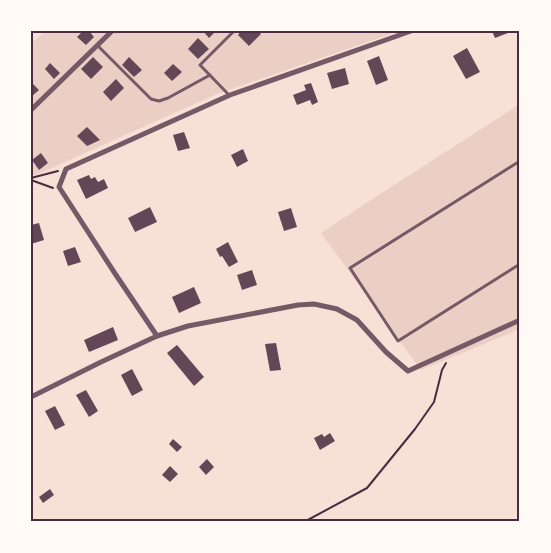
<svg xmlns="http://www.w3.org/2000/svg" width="551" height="553" font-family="Ubuntu,sans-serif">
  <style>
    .green { fill: #ebcfc5 }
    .building { fill: #644757 }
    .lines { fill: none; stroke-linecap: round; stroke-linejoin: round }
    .path { stroke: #4a2c40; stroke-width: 2 }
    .service { stroke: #755966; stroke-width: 3 }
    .minor { stroke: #755966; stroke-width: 5 }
    .neatline { fill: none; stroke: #4a2c40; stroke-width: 2 }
  </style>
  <rect width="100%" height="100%" fill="#f7e1d7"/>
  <!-- green -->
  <g class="green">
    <polygon points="46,31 390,31 391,34 217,94 36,175 31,175 31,43"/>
    <polygon points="517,106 520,110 520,329 421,370 321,233 380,194"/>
  </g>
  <!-- building -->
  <g class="building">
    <polygon points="83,31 89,31 94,37 86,45 77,37"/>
    <polygon points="203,31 216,31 209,38"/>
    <polygon points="241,31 258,31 261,34 249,46 238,35"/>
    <polygon points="492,31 508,31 508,33 495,38"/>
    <polygon points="198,38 209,49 198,59 188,49"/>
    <polygon points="467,48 480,72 466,79 453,56"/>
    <polygon points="379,56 388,80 376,85 367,61"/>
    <polygon points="93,57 103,67 91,79 81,69"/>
    <polygon points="129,57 142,70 134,77 122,65"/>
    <polygon points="50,63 60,73 54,79 45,69"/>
    <polygon points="173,64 182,72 172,81 164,73"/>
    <polygon points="345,68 349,84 332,89 327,73"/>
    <polygon points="116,79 124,88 111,101 103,92"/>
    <polygon points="31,82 39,90 31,97"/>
    <polygon points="311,83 318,102 312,105 310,100 297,105 293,95 306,90 304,85"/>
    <polygon points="87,127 100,140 87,146 77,136"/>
    <polygon points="184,132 190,148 178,151 173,135"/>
    <polygon points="243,149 248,161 237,167 231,155"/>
    <polygon points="41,153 48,163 39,170 32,160"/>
    <polygon points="89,175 91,179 95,177 98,182 104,179 108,188 86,199 77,180"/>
    <polygon points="150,207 157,222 135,232 128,218"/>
    <polygon points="291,208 297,227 284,231 278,212"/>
    <polygon points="39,223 44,240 31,244 31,225"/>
    <polygon points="228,242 238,262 229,267 222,256 220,257 216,249"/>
    <polygon points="75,247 81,262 68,266 63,251"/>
    <polygon points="252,270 257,285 242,290 237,275"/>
    <polygon points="194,287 201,303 179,313 172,297"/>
    <polygon points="113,327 118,340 89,352 84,340"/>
    <polygon points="276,343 281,370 270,371 265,344"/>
    <polygon points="177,345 204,377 194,386 167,353"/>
    <polygon points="132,369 143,390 132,396 121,375"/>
    <polygon points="86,390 98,411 89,417 76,395"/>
    <polygon points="55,406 65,425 55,430 45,411"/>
    <polygon points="330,433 335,441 320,450 314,438 322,434 324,437"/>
    <polygon points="173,439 182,447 177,452 169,444"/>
    <polygon points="207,459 214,467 206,475 199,467"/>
    <polygon points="170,466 178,474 170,482 162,475"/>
    <polygon points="50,489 54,495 43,503 39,497"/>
  </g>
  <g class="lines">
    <!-- path -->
    <g class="path">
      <polyline points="31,178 58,171"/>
      <polyline points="31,180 53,188"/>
      <polyline points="304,522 367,488 415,429 434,402 442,370 446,363"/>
    </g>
    <!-- service -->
    <g class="service">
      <polyline points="97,45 151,99 159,101 168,98 210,75"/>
      <polyline points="229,95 200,65 234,31"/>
      <polyline points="520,161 350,268 398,341 520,264"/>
    </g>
    <!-- minor -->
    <g class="minor">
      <polyline points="31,110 112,31"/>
      <polyline points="157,336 114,272 59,187 66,169 230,95 411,31"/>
      <polyline points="31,397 101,362 157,336 188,326 298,305 314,304 337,309 357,320 386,352 408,371 520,320"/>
    </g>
  </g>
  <!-- border -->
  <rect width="551" height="553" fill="none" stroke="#fffaf5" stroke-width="65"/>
  <rect x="32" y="32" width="486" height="488" class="neatline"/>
</svg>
